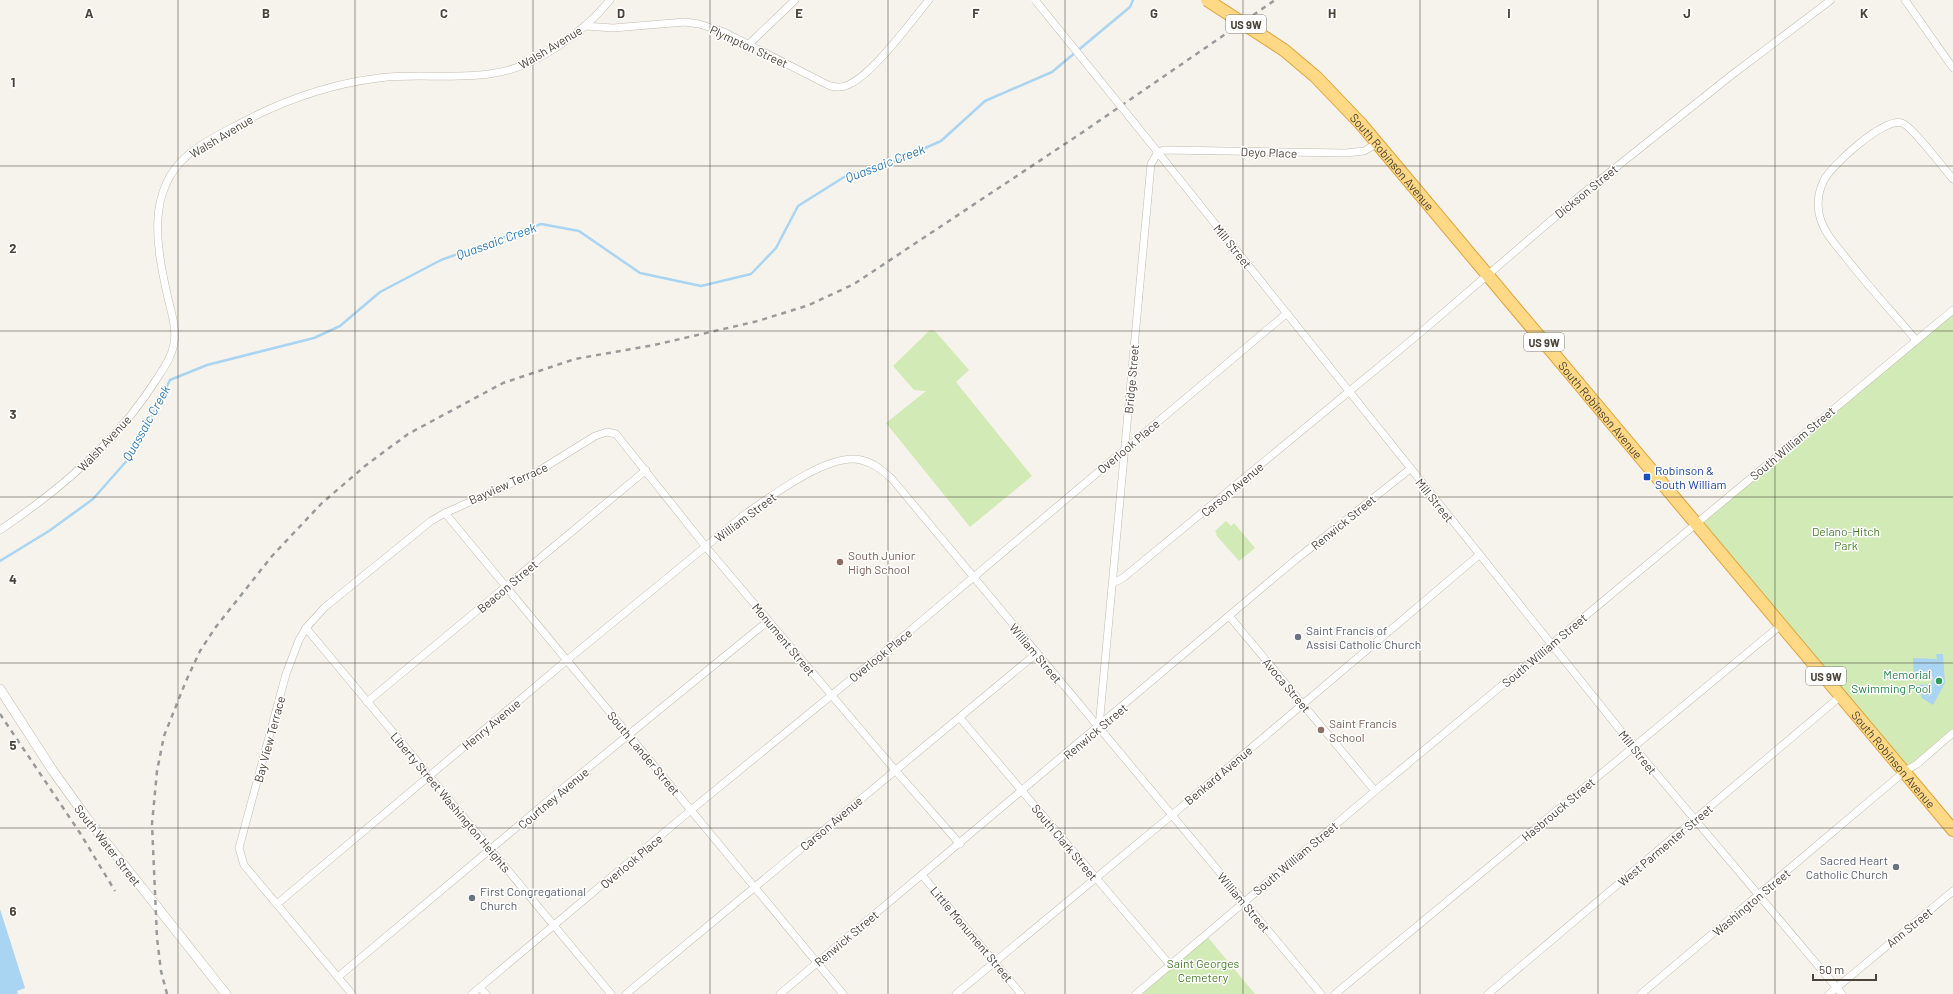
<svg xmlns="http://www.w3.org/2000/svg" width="1953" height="994" font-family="Barlow,sans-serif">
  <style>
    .green { fill: #d2eab5 }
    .water { fill: #a9d4f2 }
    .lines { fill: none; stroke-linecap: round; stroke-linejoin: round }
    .stream { stroke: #a9d4f2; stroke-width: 2.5 }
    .minor-casing { stroke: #c2bbae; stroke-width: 8 }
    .tertiary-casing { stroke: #c2bbae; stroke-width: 10 }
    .trunk-casing { stroke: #e0a43c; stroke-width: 14 }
    .minor { stroke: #fff; stroke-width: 7 }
    .tertiary { stroke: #fff; stroke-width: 9 }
    .trunk { stroke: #ffd985; stroke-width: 12 }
    .rail { stroke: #9a9a9a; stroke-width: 2.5; stroke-dasharray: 5 5; stroke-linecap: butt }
    .minor-bridge-casing { stroke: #c2bbae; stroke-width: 8; stroke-linecap: butt }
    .trunk-bridge-casing { stroke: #e0a43c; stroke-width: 14; stroke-linecap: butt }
    .minor-bridge { stroke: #fff; stroke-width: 7 }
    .trunk-bridge { stroke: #ffd985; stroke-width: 12 }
    .grid { fill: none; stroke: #4b4439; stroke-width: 1; stroke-opacity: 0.55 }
    .transit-dot { fill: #1a4fb4; stroke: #fff; stroke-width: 1.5 }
    .education-dot { fill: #8d6e63; stroke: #fff; stroke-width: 1.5 }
    .worship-dot { fill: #6b7280; stroke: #fff; stroke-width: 1.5 }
    .leisure-dot { fill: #2e9e5b; stroke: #fff; stroke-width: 1.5 }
    .labels { text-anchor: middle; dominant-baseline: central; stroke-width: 3; stroke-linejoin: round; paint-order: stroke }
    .shield { fill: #fff; stroke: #817c74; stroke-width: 1 }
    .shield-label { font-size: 11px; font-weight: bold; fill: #4b4439 }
    .street-label { font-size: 12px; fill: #4b4439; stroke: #fff }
    .transit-label { font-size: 12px; fill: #164399; stroke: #fff; text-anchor: start }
    .park-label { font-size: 12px; fill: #4a7f2a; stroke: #fff }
    .education-label { font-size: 12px; fill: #785e54; stroke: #fff; text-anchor: start }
    .worship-label { font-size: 12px; fill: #5b616d; stroke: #fff; text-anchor: start }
    .leisure-label { font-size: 12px; fill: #27864d; stroke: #fff; text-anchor: end }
    .water-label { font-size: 13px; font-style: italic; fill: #2e7ab2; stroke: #fff }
    .grid-label { font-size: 13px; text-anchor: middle; font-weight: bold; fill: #4b4439; stroke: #fff; stroke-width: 3; stroke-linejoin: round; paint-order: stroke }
  </style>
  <rect width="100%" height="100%" fill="#f6f3ec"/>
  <!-- green -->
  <g class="green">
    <polygon points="1953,309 1953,731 1905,771 1696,525"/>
    <polygon points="930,330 935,331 969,370 956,382 1032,476 970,527 886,423 926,391 914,390 893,366"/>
    <polygon points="1226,521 1231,526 1234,523 1255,548 1239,561 1216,535 1217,534 1215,531"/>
    <polygon points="1206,935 1255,994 1135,994"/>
  </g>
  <!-- water -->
  <g class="water">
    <polygon points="1936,654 1943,654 1945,683 1933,705 1922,698 1918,685 1932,684 1933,677 1914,677 1913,658 1937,659"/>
    <polygon points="0,909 25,988 17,991 18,994 0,994"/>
  </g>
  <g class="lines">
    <!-- stream -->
    <polyline class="stream" points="0,561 49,531 93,499 131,456 170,380 207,365 314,338 340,326 380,292 441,260 541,224 579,231 640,273 701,286 751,274 776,248 798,206 849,174 891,163 941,141 985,101 1052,72 1130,7 1133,0"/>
    <!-- minor casing -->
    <g class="minor-casing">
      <g id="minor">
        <polyline points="1905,0 1953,68"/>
        <path d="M 585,26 L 613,28 L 685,22 L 699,24 L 724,32 L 830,86 C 835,87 840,88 845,86 C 870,79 911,21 929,0"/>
        <polyline points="748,45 795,0"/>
        <polyline points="1136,125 1633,746 1842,994"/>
        <path d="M 1916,340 C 1893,313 1869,287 1847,259 C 1836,245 1822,231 1819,213 C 1817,202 1819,190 1824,180 C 1832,165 1884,117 1902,123 C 1912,126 1944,169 1953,179"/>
        <polyline points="445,513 843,994"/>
        <path d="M 0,530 C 60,490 117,442 156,380 C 163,369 172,357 174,343 C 177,329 171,312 168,298 C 157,250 145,191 188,155 C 203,142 222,133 239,124 C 284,100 329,84 379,78 C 417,73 457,80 495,73 C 536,67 584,32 610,0"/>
        <polyline points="1113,583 1123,578 1420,333 1575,200 1733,74 1831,0"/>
        <polyline points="1230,617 1375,791"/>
        <polyline points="306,628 611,994"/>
        <polyline points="367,702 646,470"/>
        <polyline points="960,718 1171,966"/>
        <polyline points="1099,727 1151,164 1158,152 1164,150 1346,153 1364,151 1378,143"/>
        <polyline points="922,875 1021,994"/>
        <path d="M 277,904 L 566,661 L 744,515 C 770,497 829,452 861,460 C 874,463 882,470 892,479 L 1321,994"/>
        <polyline points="338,977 561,790 768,621"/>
        <polyline points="480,988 486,994"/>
        <polyline points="352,994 244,865 239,848 286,674 299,640 306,628 325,607 431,521 445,513 537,472 595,436 607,432 616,434 706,547 895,770 960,844"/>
        <polyline points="472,994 691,810 893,645 1287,313"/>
        <polyline points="626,994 1037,653"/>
        <polyline points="780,994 1294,561 1410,469"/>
        <polyline points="956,994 1172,815 1479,555"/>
        <polyline points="1136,994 1375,791 1953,310"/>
        <polyline points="1335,994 1781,625"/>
        <polyline points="1488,994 1842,695"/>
        <polyline points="1641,994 1905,771 1917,764 1953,733"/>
        <polyline points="1829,994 1953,891"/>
      </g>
    </g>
    <!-- tertiary casing -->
    <g class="tertiary-casing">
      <polyline id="tertiary" points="0,689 53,771 86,817 226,994"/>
    </g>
    <!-- trunk casing -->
    <g class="trunk-casing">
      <g id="trunk">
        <path id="s1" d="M 1284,50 L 1316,77 L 1361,124 L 1953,830"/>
      </g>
    </g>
    <!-- minor -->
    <use href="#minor" class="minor"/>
    <!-- tertiary -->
    <use href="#tertiary" class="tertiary"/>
    <!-- trunk -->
    <use href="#trunk" class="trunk"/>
    <!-- rail -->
    <g class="rail">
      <polyline points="0,714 80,833 115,891"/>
      <polyline points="167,994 161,971 157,938 152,824 157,771 164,736 186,681 200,651 215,628 272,556 322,503 365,466 408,434 503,383 575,359 654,345 758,321 809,305 854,284 1080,134 1275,0"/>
    </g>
    <!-- minor-bridge casing -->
    <g class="minor-bridge-casing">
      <polyline id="minor-bridge" points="1035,0 1136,125"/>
    </g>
    <!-- trunk-bridge casing -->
    <g class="trunk-bridge-casing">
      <polyline id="trunk-bridge" points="1207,0 1284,50"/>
    </g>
    <!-- minor-bridge -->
    <use href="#minor-bridge" class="minor-bridge"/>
    <!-- trunk-bridge -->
    <use href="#trunk-bridge" class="trunk-bridge"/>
  </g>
  <!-- grid -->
  <path class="grid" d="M 178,0 L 178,994M 355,0 L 355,994M 533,0 L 533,994M 710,0 L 710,994M 888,0 L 888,994M 1065,0 L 1065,994M 1243,0 L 1243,994M 1420,0 L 1420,994M 1598,0 L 1598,994M 1775,0 L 1775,994M 0,166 L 1953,166M 0,331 L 1953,331M 0,497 L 1953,497M 0,663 L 1953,663M 0,828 L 1953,828"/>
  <!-- markers -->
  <rect class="transit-dot" x="1643" y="473" width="8" height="8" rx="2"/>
  <g class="education-dot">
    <circle cx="840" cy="562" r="4"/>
    <circle cx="1321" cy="730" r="4"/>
  </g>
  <g class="worship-dot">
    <circle cx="1298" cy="637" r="4"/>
    <circle cx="1896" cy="867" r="4"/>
    <circle cx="472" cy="898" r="4"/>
  </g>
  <circle class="leisure-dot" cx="1939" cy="681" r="4"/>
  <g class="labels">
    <!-- shield labels -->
    <g class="shield">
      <rect x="1226" y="15" width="40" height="18" rx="3"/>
      <rect x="1524" y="333" width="40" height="18" rx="3"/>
      <rect x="1806" y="667" width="40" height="18" rx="3"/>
    </g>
    <g class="shield-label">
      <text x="1246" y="24">US 9W</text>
      <text x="1544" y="342">US 9W</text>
      <text x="1826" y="676">US 9W</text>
    </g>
    <!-- street labels -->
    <g class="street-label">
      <text transform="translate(749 46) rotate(25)">Plympton Street</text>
      <text transform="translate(550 47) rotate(-31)">Walsh Avenue</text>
      <text transform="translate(221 136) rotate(-31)">Walsh Avenue</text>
      <text transform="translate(1269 152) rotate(2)">Deyo Place</text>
      <text stroke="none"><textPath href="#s1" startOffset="156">South Robinson Avenue</textPath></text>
      <text transform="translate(1586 191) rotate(-39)">Dickson Street</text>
      <text transform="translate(1233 246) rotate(51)">Mill Street</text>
      <text transform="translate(1131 379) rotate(-85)">Bridge Street</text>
      <text stroke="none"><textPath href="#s1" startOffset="480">South Robinson Avenue</textPath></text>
      <text transform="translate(104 443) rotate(-47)">Walsh Avenue</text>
      <text transform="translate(1792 443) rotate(-40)">South William Street</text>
      <text transform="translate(1128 446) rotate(-40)">Overlook Place</text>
      <text transform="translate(508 483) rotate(-24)">Bayview Terrace</text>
      <text transform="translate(1232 489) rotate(-40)">Carson Avenue</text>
      <text transform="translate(1435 500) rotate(51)">Mill Street</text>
      <text transform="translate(745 517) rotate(-37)">William Street</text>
      <text transform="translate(1343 522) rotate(-39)">Renwick Street</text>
      <text transform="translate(507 586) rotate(-40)">Beacon Street</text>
      <text transform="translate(784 639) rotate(50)">Monument Street</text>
      <text transform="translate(1544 650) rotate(-40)">South William Street</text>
      <text transform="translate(1036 653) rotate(50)">William Street</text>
      <text transform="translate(880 655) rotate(-39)">Overlook Place</text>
      <text transform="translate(1287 685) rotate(50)">Avoca Street</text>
      <text transform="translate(491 724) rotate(-40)">Henry Avenue</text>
      <text transform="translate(1095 731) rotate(-40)">Renwick Street</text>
      <text transform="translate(269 739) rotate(-75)">Bay View Terrace</text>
      <text transform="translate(1638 752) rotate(51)">Mill Street</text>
      <text transform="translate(644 753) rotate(50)">South Lander Street</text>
      <text stroke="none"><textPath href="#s1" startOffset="936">South Robinson Avenue</textPath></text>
      <text transform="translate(1218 775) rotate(-40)">Benkard Avenue</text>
      <text transform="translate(553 798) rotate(-40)">Courtney Avenue</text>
      <text transform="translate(451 802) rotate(50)">Liberty Street Washington Heights</text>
      <text transform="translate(1558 809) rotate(-40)">Hasbrouck Street</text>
      <text transform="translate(831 823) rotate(-40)">Carson Avenue</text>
      <text transform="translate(1065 842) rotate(50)">South Clark Street</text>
      <text transform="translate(108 845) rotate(52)">South Water Street</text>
      <text transform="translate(1665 845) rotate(-40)">West Parmenter Street</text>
      <text transform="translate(1295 858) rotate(-40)">South William Street</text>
      <text transform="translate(631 861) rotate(-40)">Overlook Place</text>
      <text transform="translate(1244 902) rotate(50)">William Street</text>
      <text transform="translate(1751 902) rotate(-40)">Washington Street</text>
      <text transform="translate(1909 927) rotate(-39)">Ann Street</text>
      <text transform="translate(972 934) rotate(50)">Little Monument Street</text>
      <text transform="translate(846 938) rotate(-40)">Renwick Street</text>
    </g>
    <!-- transit labels -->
    <g class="transit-label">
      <text x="1655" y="470">Robinson &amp;<tspan x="1655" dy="14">South William</tspan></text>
    </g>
    <!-- park labels -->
    <g class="park-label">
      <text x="1846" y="531">Delano-Hitch<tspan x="1846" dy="14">Park</tspan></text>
      <text x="1203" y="963">Saint Georges<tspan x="1203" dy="14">Cemetery</tspan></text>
    </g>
    <!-- education labels -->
    <g class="education-label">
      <text x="848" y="555">South Junior<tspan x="848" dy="14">High School</tspan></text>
      <text x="1329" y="723">Saint Francis<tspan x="1329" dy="14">School</tspan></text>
    </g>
    <!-- worship labels -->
    <g class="worship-label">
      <text x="1306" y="630">Saint Francis of<tspan x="1306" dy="14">Assisi Catholic Church</tspan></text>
      <text x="1888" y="860" text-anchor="end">Sacred Heart<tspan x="1888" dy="14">Catholic Church</tspan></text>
      <text x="480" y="891">First Congregational<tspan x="480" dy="14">Church</tspan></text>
    </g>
    <!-- leisure labels -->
    <g class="leisure-label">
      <text x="1931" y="674">Memorial<tspan x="1931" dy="14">Swimming Pool</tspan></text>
    </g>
    <!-- water labels -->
    <g class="water-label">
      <text transform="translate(885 163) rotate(-21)">Quassaic Creek</text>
      <text transform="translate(496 241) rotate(-20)">Quassaic Creek</text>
      <text transform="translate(146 423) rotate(-61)">Quassaic Creek</text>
    </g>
  </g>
  <g class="grid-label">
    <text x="89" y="18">A</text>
    <text x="266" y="18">B</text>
    <text x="444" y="18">C</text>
    <text x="621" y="18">D</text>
    <text x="799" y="18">E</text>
    <text x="976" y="18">F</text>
    <text x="1154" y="18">G</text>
    <text x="1332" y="18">H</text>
    <text x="1509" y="18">I</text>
    <text x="1687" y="18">J</text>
    <text x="1864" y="18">K</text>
    <text x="13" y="87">1</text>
    <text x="13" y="253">2</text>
    <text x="13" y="419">3</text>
    <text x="13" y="584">4</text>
    <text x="13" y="750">5</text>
    <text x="13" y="916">6</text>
  </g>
  <!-- scale -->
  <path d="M1813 974v6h63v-6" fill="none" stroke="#4b4439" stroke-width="2"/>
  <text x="1819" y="974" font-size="12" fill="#4b4439" stroke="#ffffff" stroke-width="3" paint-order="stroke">50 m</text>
</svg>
